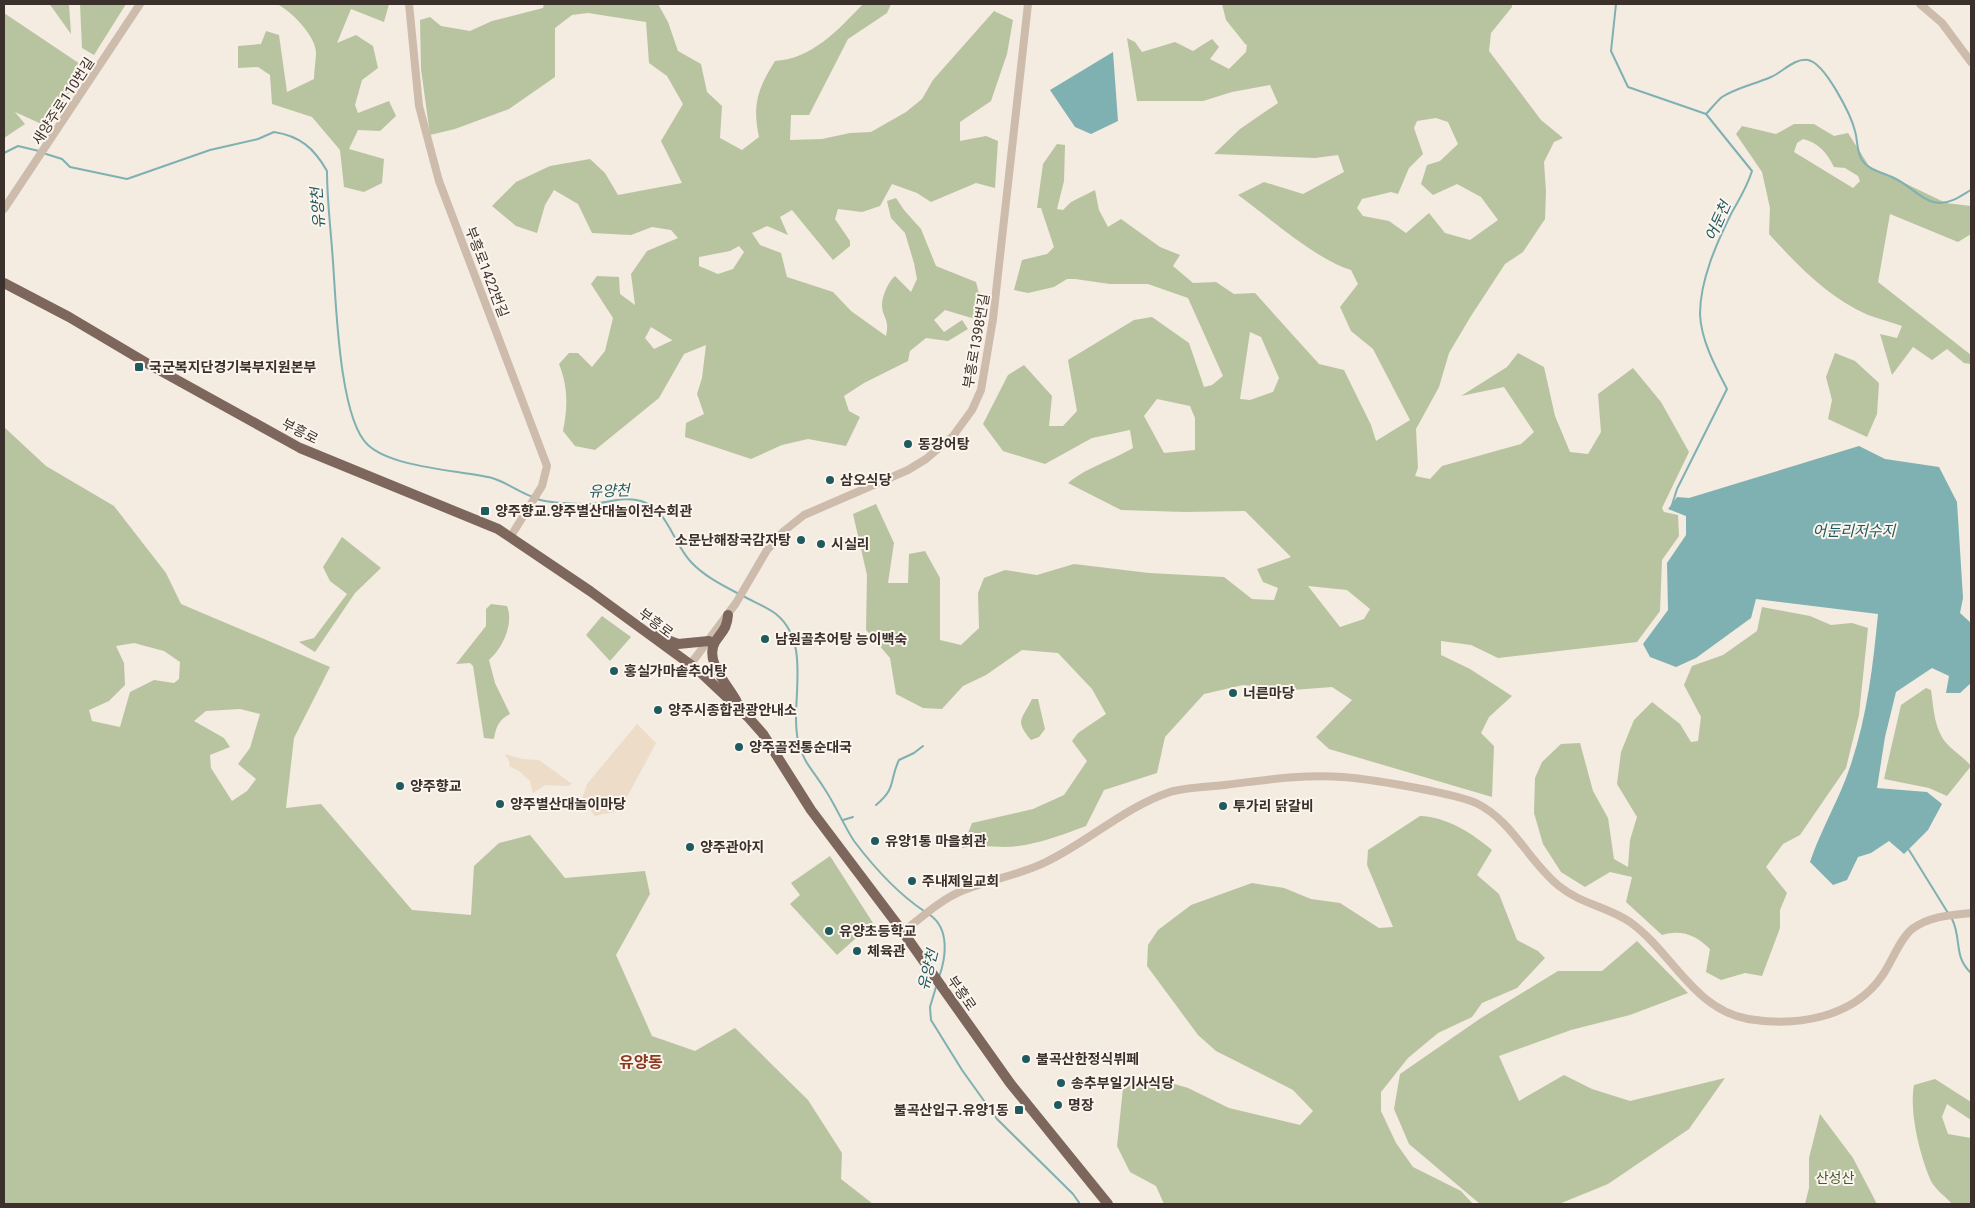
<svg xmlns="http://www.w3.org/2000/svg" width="1975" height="1208" font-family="Roboto,'Noto Sans KR',sans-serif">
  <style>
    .green { fill: #b8c4a0; fill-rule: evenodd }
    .plaza { fill: #ecdcc8 }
    .water { fill: #7fb0b2 }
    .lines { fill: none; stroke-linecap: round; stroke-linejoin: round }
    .stream { stroke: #7fb0b2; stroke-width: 2 }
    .minor { stroke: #cdbbac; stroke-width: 8 }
    .major { stroke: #7d675c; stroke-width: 10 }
    .poi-dot { fill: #1f5a5e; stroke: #fbf5ee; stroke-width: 2 }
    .labels { text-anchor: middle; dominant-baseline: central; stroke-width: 4; stroke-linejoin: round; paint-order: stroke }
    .street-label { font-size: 14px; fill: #3b302b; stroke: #fbf5ee }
    .poi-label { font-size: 14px; font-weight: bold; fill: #3b302b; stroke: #fbf5ee; text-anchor: start }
    .park-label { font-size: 14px; fill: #4a5a2e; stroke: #fbf5ee }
    .water-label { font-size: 15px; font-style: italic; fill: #1f5a5e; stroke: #fbf5ee }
    .quarter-label { font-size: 16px; font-weight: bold; fill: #8c3b22; stroke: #fbf5ee }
  </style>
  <rect width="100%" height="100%" fill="#f4ebe1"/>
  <!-- green -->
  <g class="green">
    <polygon points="49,4 69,4 71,34 51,6"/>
    <polygon points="80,4 126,4 94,55 82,48"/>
    <path d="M 277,4 L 389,4 L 384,22 L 351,9 L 337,43 L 356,35 L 373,46 L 378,68 L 362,80 L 355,105 L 358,113 L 389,101 L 396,116 L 380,131 L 358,130 L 349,149 L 384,159 L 382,183 L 364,192 L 344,187 L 340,150 L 312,117 L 272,104 L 270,75 L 258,67 L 238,68 L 238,46 L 261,44 L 266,31 L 279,35 L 287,92 L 314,79 C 314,70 316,61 316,52 C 315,35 291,11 277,4 Z"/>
    <path d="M 544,4 L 658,4 L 668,22 L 678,51 L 701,64 L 707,92 L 722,106 L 720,138 L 742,150 L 759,137 C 752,105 758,88 775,61 C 812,59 839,29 863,4 L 891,4 L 887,13 L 848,39 L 809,115 L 791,115 L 790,140 L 822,139 L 850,133 L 871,132 L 906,112 L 922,99 L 933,80 L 994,11 L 1013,20 L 1007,54 L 991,101 L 960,122 L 960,141 L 986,136 L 998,141 L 995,188 L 976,183 L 931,202 L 917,193 L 892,184 L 880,206 L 862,212 L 838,209 L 835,219 L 850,241 L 850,246 L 833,260 L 792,210 L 780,217 L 788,235 L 767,226 L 752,233 L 760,245 L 781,253 L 787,277 L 833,292 L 851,311 L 886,336 C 890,318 882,318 882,305 C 882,296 888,282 895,276 L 911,292 L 917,279 L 914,263 L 905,233 L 891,218 L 887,201 L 896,198 L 904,210 L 921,229 L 936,266 L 976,282 L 982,305 L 975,319 L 945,310 L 934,320 L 944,332 L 962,320 L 968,329 L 948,341 L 926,338 L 910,351 L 908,361 L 864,383 L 844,396 L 849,411 L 860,417 L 846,446 L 808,439 L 782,445 L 751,459 L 685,437 L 686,423 L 704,414 L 697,394 L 702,378 L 706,345 L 684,354 L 659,398 L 595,450 L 575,446 L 563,431 C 568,407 568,386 559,364 L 569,353 L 578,353 L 592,367 L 605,351 L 613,318 L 591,284 L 597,276 L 619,277 L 620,294 L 635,305 L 631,274 L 647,251 L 678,238 L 671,230 L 652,227 L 631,235 L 592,233 L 578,204 L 554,190 L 545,205 L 537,233 L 516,226 L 492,206 L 516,182 L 550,166 L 590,159 L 605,173 L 618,195 L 682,183 L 661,141 L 683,104 L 667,76 L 649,63 L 646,22 L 588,13 L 572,15 L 555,28 L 555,77 L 509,109 L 455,129 L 430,135 L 421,69 L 420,20 L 430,17 L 441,26 L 470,31 L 492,21 L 543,8 ZM 739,246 L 744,252 L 733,269 L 718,274 L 699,266 L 699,257 L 730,251 ZM 651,327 L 672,340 L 673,340 L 654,349 L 645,338 Z"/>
    <path d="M 1222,4 L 1512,4 L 1512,7 L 1491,33 L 1489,51 L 1541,120 L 1563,138 L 1554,142 L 1544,162 L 1546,192 L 1545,219 L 1523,252 L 1505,264 L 1471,316 L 1449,353 L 1439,387 L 1416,429 L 1418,468 L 1415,476 L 1430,479 L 1442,466 L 1521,444 L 1534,432 L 1504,387 L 1461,396 L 1507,367 L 1518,353 L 1544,367 L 1555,416 L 1570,452 L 1588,454 L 1601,432 L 1598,394 L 1633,368 L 1661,402 L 1689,452 L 1662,508 L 1664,512 L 1678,515 L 1679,536 L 1662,560 L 1660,611 L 1637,642 L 1498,658 L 1471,645 L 1441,641 L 1441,655 L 1470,669 L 1512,696 L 1489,717 L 1481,733 L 1494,746 L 1492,797 L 1329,749 L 1316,737 L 1352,700 L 1332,687 L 1293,690 L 1243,685 L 1204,694 L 1165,737 L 1157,773 L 1104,790 L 1086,826 C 1059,836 1034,846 1005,847 C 990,847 977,845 962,848 L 972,823 L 1033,809 L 1064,795 L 1087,761 L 1072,741 L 1078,733 L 1106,714 L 1092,689 L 1058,653 L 1022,650 L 986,675 L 963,686 L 942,709 L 923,708 L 896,694 L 890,658 L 866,630 L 867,575 L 853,514 L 876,504 L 894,543 L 888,583 L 908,583 L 909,554 L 925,551 L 940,578 L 940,640 L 961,645 L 979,628 L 978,593 L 984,578 L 1005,570 L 1037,575 L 1074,564 L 1149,573 L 1224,577 L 1252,599 L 1274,600 L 1278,588 L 1263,582 L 1257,569 L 1291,557 L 1245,511 L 1185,512 L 1121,510 L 1068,483 C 1089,466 1109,462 1133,448 L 1130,430 L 1092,438 L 1045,464 L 1003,451 L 983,424 L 1008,375 L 1024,365 L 1052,396 L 1049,426 L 1063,426 L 1077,411 L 1068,360 L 1134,320 L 1152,317 L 1189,343 L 1204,387 L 1212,385 L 1223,376 L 1188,298 L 1148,284 L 1110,284 L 1075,279 L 1067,279 L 1054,287 L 1028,293 L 1014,290 L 1022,260 L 1047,254 L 1054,247 L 1041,208 L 1037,208 L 1043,164 L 1057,144 L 1065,145 L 1064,181 L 1057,209 L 1063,210 L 1071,202 L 1095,190 L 1099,210 L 1108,227 L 1121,219 L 1160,247 L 1180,255 L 1173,266 L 1193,283 L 1216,282 L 1234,294 L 1255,293 L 1319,364 L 1344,370 L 1371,425 L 1376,441 L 1410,420 L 1373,349 L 1351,331 L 1340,307 L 1358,284 L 1351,270 C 1315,259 1270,218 1238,195 L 1264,182 L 1303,194 L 1344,172 L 1338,155 L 1315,158 L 1214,154 L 1240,129 L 1278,103 L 1270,85 L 1232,92 L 1203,101 L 1137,101 L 1127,38 L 1135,42 L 1142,52 L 1175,42 L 1193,51 L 1212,39 L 1219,47 L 1210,59 L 1229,69 L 1246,52 L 1247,44 L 1246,45 L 1226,20 ZM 1436,118 L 1448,122 L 1458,144 L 1440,161 L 1427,165 L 1421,184 L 1433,195 L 1457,184 L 1481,197 L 1498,220 L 1470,240 L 1445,233 L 1429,213 L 1406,233 L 1389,221 L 1363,216 L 1357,208 L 1362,199 L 1391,192 L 1398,194 L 1409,168 L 1423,154 L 1414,128 L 1417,121 ZM 1250,332 L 1261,337 L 1279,378 L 1273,392 L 1250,400 L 1240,399 ZM 1157,399 L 1190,406 L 1195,418 L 1195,450 L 1164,453 L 1144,416 ZM 1308,586 L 1347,590 L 1370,609 L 1364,619 L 1340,627 Z"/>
    <polygon points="4,13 86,68 46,126 15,112 25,124 4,138"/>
    <path d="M 1794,124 L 1814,124 L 1834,136 L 1848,133 L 1869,166 L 1946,203 L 1971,206 L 1971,234 L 1958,242 L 1890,214 L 1878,282 L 1971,355 L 1971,364 L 1964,363 L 1947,349 L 1932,360 L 1913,347 L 1892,375 L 1880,334 L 1897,338 L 1902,326 C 1891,322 1879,319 1868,315 C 1829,298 1797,265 1769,234 L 1770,208 L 1762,172 L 1736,134 L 1742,126 L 1776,134 ZM 1803,139 C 1819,143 1827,153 1834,167 L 1845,168 L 1858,176 L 1860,181 L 1853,188 L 1794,152 L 1797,143 Z"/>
    <polygon points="1835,353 1855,361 1879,383 1877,414 1867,437 1828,419 1832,400 1826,377"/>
    <path d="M 4,427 L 46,466 L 114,506 L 166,573 L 181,604 L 330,667 L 294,738 L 286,808 L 321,804 L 412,910 L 471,915 L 474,866 L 499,843 L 530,835 L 565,878 L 645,871 L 650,894 L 616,955 L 652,1036 L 695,1051 L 735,1028 L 808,1100 L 842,1153 L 841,1179 L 873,1204 L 4,1204 ZM 134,643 L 164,651 L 180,662 L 179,679 L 174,683 L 154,680 L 130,692 L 120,727 L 92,721 L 89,710 L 109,701 L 125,685 L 124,663 L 116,646 ZM 240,709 L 260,714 L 250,748 L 238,764 L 256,779 L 247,791 L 232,801 L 211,768 L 210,755 L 230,747 L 224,738 L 194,721 L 206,711 Z"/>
    <polygon points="342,537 381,568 355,593 315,652 299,642 314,638 347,594 330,581 323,567"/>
    <path d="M 491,604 L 507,606 C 514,623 503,648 489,660 L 495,683 L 510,714 C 499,720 496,726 494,739 L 484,738 L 473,666 L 470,663 L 456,664 L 486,626 L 486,609 Z"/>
    <path d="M 1762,607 L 1810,616 L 1831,625 L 1852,623 L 1868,628 L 1859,715 L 1846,768 L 1800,835 L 1783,844 L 1766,867 L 1787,893 L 1780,910 L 1780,928 L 1762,976 L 1745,973 L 1721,980 L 1706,972 L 1710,949 C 1696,935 1681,929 1662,935 L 1626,902 L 1632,877 L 1610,872 L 1585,887 L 1561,872 L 1543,844 L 1534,813 L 1535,778 L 1542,762 L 1561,744 L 1580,743 L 1593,791 L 1608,818 L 1614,859 L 1628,867 L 1630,840 L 1637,817 L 1617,784 L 1621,752 L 1634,720 L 1652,702 L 1680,724 L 1691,742 L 1698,741 L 1701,717 L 1684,685 L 1692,666 L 1723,655 L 1757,631 Z"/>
    <polygon points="602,616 631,637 610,661 586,635"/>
    <path d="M 1926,688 L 1931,690 C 1934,710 1934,732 1950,747 C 1958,754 1964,758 1971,766 L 1947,796 L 1929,788 L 1884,779 L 1901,705 Z"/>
    <path d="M 1032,699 L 1038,699 L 1045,729 L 1039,737 L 1031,740 C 1014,720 1022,720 1032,699 Z"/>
    <path d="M 1420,816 C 1447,817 1472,833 1492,850 L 1477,875 L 1499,894 L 1517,940 L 1538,951 L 1545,958 L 1517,988 L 1482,1003 L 1472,1017 L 1438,1033 L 1408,1058 L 1381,1092 L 1381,1111 L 1396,1143 L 1413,1167 L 1461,1191 L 1473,1204 L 1164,1204 L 1156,1186 L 1130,1172 L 1117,1146 L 1123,1088 L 1154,1078 L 1188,1088 L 1229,1108 L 1300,1125 L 1313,1111 L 1293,1090 L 1216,1051 L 1198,1035 L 1147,966 L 1148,945 L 1158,930 L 1191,905 L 1252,883 L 1284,888 L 1311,899 L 1340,903 L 1379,928 L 1393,927 L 1367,865 L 1368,850 Z"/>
    <polygon points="830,856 873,923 837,955 790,904 800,895 791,883"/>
    <polygon points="1637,941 1688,993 1630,1015 1571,1030 1499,1056 1519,1101 1564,1075 1592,1089 1630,1101 1725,1078 1689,1129 1608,1184 1559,1204 1480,1204 1409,1144 1394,1109 1400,1074 1481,1018 1558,971 1602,971"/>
    <path d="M 1935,1079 L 1971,1102 L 1971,1120 L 1947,1104 L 1942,1117 L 1948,1134 L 1971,1138 L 1971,1204 L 1952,1204 C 1946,1197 1935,1189 1931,1181 C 1920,1156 1909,1112 1914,1085 Z"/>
    <polygon points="1820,1114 1853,1158 1877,1204 1805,1204 1809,1188 1809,1158"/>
  </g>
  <!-- plaza -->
  <g class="plaza">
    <polygon points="637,724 656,743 628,795 614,812 595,816 582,799 587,784"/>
    <polygon points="505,754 522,759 539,760 572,784 568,786 545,785 533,793 530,781 519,771 509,766 510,763"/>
  </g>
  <!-- water -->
  <g class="water">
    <polygon points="1113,52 1118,121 1091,134 1075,127 1050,90"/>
    <path d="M 1859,446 L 1885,459 L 1939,467 L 1957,502 L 1963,598 L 1960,613 L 1971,623 L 1971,683 L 1960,693 L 1946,693 L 1949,676 L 1932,668 L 1896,692 L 1885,737 L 1877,788 L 1927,792 L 1942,804 L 1928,830 L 1904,854 L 1889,841 L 1871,853 L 1858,857 L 1847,880 L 1833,885 L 1810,862 C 1821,829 1839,800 1850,767 C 1867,718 1873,666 1878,614 L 1756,599 L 1751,618 L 1696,658 L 1676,667 L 1650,657 L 1643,644 L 1668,610 L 1667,563 L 1686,535 L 1686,516 L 1668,509 L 1677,497 L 1689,498 Z"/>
  </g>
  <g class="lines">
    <!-- stream -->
    <g class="stream">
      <path d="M 1616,4 L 1611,51 L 1628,87 L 1706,114 L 1752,171 C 1747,187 1740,198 1732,212 C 1717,242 1700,280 1700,314 C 1701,340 1715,366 1727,389 L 1677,489 L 1672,505"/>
      <path d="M 1706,114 C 1711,109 1716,102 1722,97 C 1736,88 1755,84 1771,77 C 1783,72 1794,58 1808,60 C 1825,63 1851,115 1855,131 C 1858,141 1856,150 1862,160 C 1869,171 1883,172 1894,178 C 1910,185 1922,202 1940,203 C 1952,203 1962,195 1971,190"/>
      <polyline points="4,153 18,146 39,151"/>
      <path d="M 43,153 L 62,159 L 70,167 L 127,179 L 210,150 L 258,139 L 274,132 C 300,136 314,148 327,171 C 327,201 331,231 333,262 C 336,301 339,419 368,445 C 393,468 458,470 492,478 C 506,482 519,492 533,497"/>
      <path d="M 537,499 C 553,504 575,504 591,504 C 607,503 624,496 641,501 C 669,510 672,542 691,562 C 704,576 722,585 739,594"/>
      <path d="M 743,596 C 754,602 767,607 776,614 C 814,645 788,705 799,745 C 804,763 815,773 824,788 C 835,804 843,824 854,841 C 873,866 897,893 924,911"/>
      <path d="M 876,805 C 897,788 889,780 899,760 L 914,753 L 923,746"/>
      <polyline points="843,820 853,817"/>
      <polyline points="1909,850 1948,913"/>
      <path d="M 930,915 C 950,929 946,958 939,977"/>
      <path d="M 1952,919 C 1962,939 1953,956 1971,973"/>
      <polyline points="936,987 930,1007 931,1020 962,1070 997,1119 1073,1194 1080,1204"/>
    </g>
    <!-- minor -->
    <g class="minor">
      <polyline points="409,4 419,106 439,181 547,466 542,486 511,536"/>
      <polyline points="1920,4 1942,23 1971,62"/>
      <polyline points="4,209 140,4"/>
      <polyline points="690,665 736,603 767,550 784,531 804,515 908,470 926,459 953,436 972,410 981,390 993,319 1028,4"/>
      <path d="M 903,932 C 922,917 941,899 964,890 C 991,879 1020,875 1046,862 C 1088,842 1125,807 1170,792 C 1187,787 1208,787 1225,785 C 1264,780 1304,774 1343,777 C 1370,779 1396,784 1422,789 C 1440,793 1460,796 1476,803 C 1512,820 1529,862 1559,886 C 1581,904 1608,907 1630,922 C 1672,952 1693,1009 1748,1019 C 1796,1027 1853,1018 1882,976 C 1892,962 1899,940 1912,929 C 1930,916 1951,915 1971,913"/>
    </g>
    <!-- major -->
    <g class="major">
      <polyline points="4,283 69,317 150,365 300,448 498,529 590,591 698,670 748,717 763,734 811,810 903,932 1010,1083 1108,1204"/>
      <path d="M 728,615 C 727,629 722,631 715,642 C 704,661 728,685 737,702"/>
      <polyline points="657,636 678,644 709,641"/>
    </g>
  </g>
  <!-- markers -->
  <g class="poi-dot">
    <rect x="134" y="362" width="10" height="10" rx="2.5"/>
    <circle cx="908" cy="444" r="5"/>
    <circle cx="830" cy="480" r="5"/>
    <rect x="480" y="506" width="10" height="10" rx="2.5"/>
    <circle cx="801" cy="540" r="5"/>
    <circle cx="821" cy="544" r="5"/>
    <circle cx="765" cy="639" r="5"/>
    <circle cx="614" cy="671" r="5"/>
    <circle cx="1233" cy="693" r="5"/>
    <circle cx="658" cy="710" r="5"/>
    <circle cx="739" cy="747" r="5"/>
    <circle cx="400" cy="786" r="5"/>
    <circle cx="500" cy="804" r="5"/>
    <circle cx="1223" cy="806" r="5"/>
    <circle cx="875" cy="841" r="5"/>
    <circle cx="690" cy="847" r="5"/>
    <circle cx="912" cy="881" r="5"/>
    <circle cx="829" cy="931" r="5"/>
    <circle cx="857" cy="951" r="5"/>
    <circle cx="1026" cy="1059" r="5"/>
    <circle cx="1061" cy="1083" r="5"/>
    <circle cx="1058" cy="1105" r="5"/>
    <rect x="1014" y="1105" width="10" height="10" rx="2.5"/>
  </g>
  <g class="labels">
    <!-- street labels -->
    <g class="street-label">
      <text transform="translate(63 101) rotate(-57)">새양주로110번길</text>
      <text transform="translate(487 272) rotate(69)">부흥로1422번길</text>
      <text transform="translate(976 341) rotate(-80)">부흥로1398번길</text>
      <text transform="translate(300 431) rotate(27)">부흥로</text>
      <text transform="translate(656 623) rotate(37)">부흥로</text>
      <text transform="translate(962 993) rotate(55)">부흥로</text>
    </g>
    <!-- poi labels -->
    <g class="poi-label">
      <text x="149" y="367">국군복지단경기북부지원본부</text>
      <text x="918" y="444">동강어탕</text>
      <text x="840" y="480">삼오식당</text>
      <text x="495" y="511">양주향교.양주별산대놀이전수회관</text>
      <text x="791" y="540" text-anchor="end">소문난해장국감자탕</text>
      <text x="831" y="544">시실리</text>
      <text x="775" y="639">남원골추어탕 능이백숙</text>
      <text x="624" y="671">홍실가마솥추어탕</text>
      <text x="1243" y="693">너른마당</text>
      <text x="668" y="710">양주시종합관광안내소</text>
      <text x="749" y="747">양주골전통순대국</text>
      <text x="410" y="786">양주향교</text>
      <text x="510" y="804">양주별산대놀이마당</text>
      <text x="1233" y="806">투가리 닭갈비</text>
      <text x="885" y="841">유양1통 마을회관</text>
      <text x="700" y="847">양주관아지</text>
      <text x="922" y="881">주내제일교회</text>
      <text x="839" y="931">유양초등학교</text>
      <text x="867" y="951">체육관</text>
      <text x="1036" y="1059">불곡산한정식뷔페</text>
      <text x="1071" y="1083">송추부일기사식당</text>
      <text x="1068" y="1105">명장</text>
      <text x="1009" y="1110" text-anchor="end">불곡산입구.유양1동</text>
    </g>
    <!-- park labels -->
    <g class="park-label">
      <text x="1835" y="1178">산성산</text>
    </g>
    <!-- water labels -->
    <g class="water-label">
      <text transform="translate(318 208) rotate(-94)">유양천</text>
      <text transform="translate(1718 221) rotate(-66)">어둔천</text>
      <text transform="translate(609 491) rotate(-2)">유양천</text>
      <text x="1854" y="531">어둔리저수지</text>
      <text transform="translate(928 970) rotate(-76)">유양천</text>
    </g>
    <!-- quarter labels -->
    <g class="quarter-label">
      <text x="641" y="1062">유양동</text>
    </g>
  </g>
  <!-- border -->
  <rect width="1975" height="1208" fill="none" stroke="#3b302b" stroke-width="10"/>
</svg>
